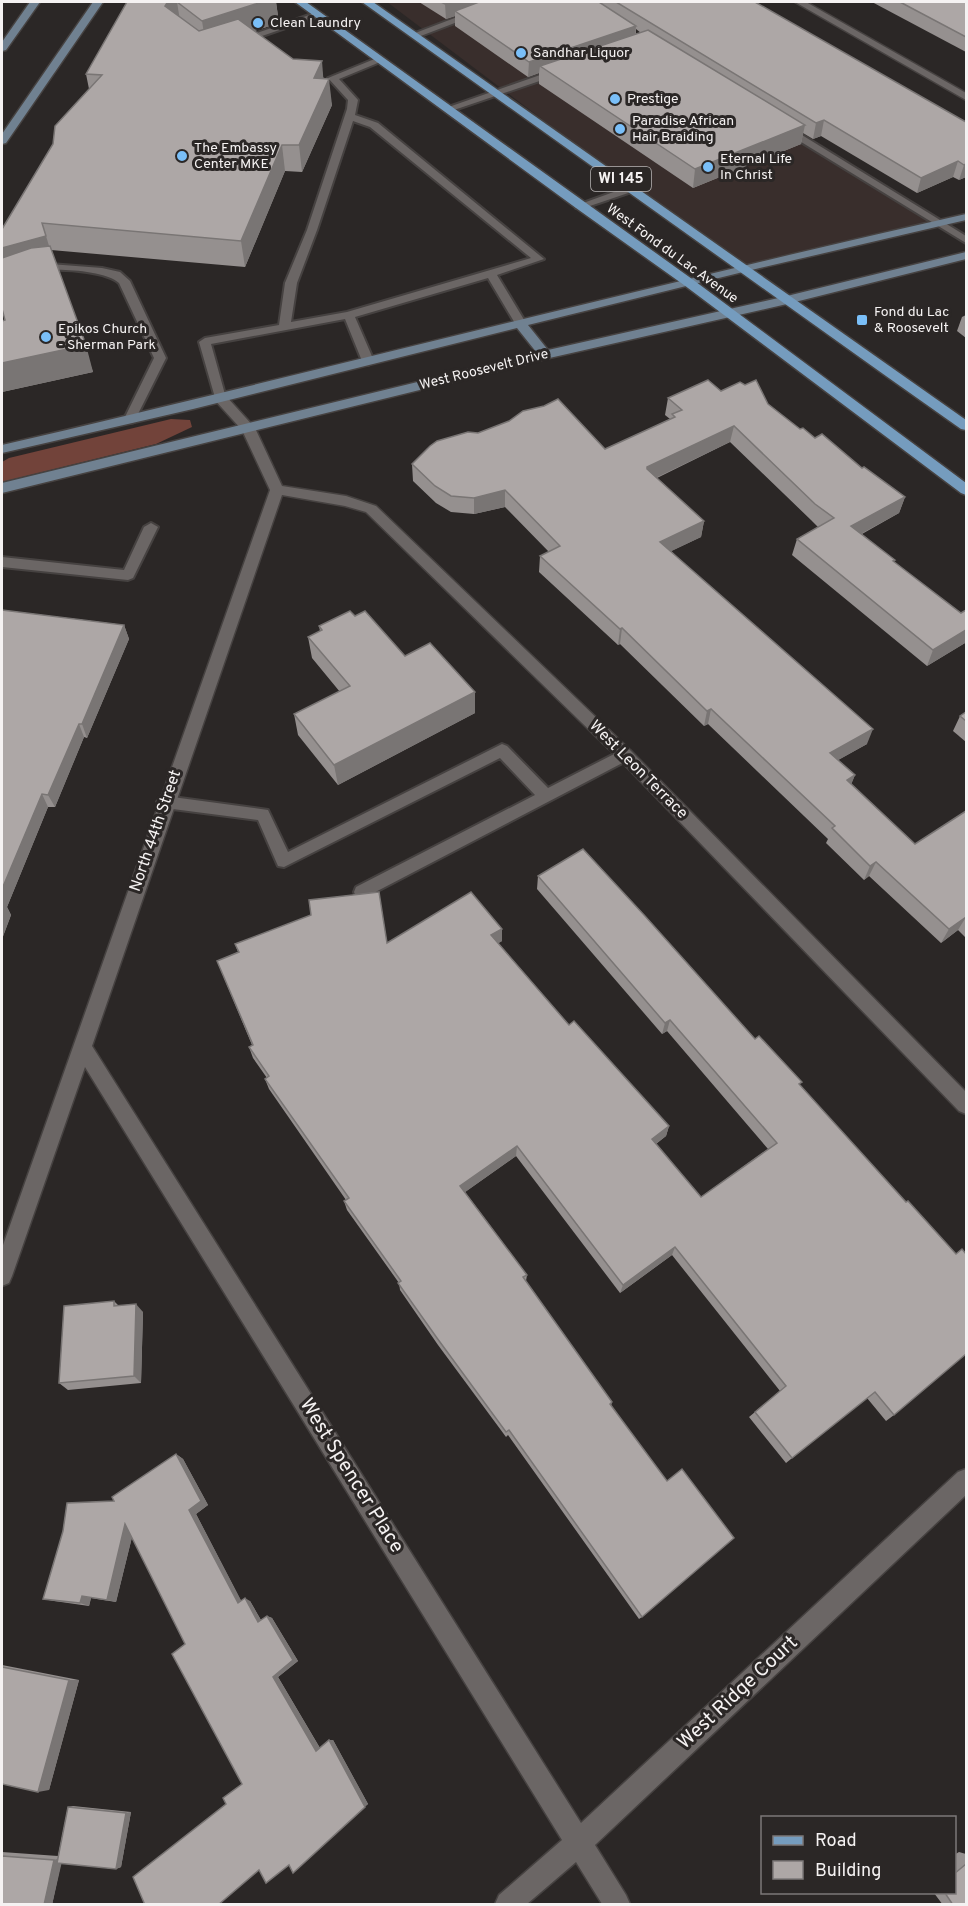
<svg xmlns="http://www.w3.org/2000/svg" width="968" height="1906" font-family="Overpass,sans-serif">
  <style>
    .built { fill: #392e2c }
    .green { fill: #72433a }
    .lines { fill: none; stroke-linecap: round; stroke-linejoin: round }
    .lane-casing { stroke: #464241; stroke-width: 4 }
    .street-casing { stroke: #464241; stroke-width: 3 }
    .secondary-casing { stroke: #464241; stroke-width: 3 }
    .primary-casing { stroke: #464241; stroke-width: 3 }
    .lane { fill: #6b6665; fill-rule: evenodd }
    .street { fill: #6b6665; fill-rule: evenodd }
    .secondary { fill: #708191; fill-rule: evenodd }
    .primary { fill: #759cbe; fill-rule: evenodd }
    .wall { fill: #95908f; fill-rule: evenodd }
    .shaded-wall { fill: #797574 }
    .building { fill: #ada7a6; stroke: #797574; stroke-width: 1.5 }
    .poi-dot { fill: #7abff8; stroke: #2b2726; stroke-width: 2 }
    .labels { text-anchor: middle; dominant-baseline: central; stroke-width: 6; stroke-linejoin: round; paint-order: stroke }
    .far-poi-label { font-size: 14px; fill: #f5f2f2; stroke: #2b2726; text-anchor: start }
    .far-street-label { font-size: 14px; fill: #f5f2f2; stroke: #2b2726 }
    .shield { fill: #2b2726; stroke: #b8b5b5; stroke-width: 1.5 }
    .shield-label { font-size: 15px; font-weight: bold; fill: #f5f2f2 }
    .street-label { font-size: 16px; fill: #f5f2f2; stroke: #2b2726 }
    .near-street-label { font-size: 20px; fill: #f5f2f2; stroke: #2b2726 }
  </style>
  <rect width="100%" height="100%" fill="#2b2726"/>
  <!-- built -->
  <polygon class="built" points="387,2 583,2 939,224 743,268 633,188"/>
  <!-- green -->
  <polygon class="green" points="171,419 190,420 192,427 156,444 2,482 2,462 9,458"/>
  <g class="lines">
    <!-- lane casing -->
    <g class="lane-casing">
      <g id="lane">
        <polygon points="473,11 481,13 418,37 410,35"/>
        <polygon points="315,13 323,15 242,43 234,41"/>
        <path d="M 377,58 L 385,60 L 339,79 L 358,100 L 355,115 L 378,123 L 544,259 L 497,275 L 526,323 L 524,325 L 516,325 L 488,278 L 355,317 L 374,361 L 368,365 L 362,361 L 345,319 L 211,344 L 226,398 L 220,402 L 216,401 L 199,342 L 205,338 L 279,325 L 285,283 L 307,230 L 347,109 L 348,100 L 328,78 ZM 353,121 L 370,127 L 531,258 L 347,312 L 291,322 L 297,283 L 317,230 Z"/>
        <polygon points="560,68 565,71 563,73 451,111 443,109"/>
        <polygon points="784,124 966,236 966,243 780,129 779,127"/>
        <polygon points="633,185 637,186 637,190 584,208 576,208 575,206"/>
        <path d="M 50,264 L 102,268 L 120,272 L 130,281 L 166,358 L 134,422 L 130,423 L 124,419 L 154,358 L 119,283 C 107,272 68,269 51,270 C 34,272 18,282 2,285 L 2,279 Z"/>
        <polygon points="151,523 158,527 133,578 128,580 2,567 2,557 124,570 144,527"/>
        <polygon points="502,744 507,746 548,788 620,751 630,751 632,755 630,759 362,899 356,897 354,892 356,887 535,795 500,758 284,867 278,866 258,820 165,808 160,806 157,802 160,798 165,796 268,810 288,852"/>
      </g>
    </g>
    <!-- street casing -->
    <g class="street-casing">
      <g id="street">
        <polygon points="795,2 806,2 966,93 966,100"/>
        <polygon points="220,394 225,395 255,428 282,486 346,496 376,506 631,751 966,1092 966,1114 959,1111 619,759 366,512 345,506 282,495 92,1046 581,1823 958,1472 966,1469 966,1495 595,1845 626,1895 630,1904 602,1904 576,1862 527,1904 495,1904 499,1895 562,1840 85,1067 12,1276 9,1283 2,1286 2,1248 270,490 242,430 213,398"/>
      </g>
    </g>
    <!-- secondary casing -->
    <g class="secondary-casing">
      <g id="secondary">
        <polygon points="30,2 40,2 6,50 2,51 2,42"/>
        <polygon points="93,2 103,2 6,143 2,144 2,134"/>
        <path d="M 966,214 L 966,220 L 743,272 L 528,325 L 548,350 L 787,296 L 966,252 L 966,259 L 787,304 L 545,359 L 2,493 L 2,483 L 537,353 L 517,328 L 193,409 L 2,453 L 2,445 C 324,370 643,287 966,214 Z"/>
      </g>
    </g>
    <!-- primary casing -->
    <g class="primary-casing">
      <g id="primary">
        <polygon points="295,2 306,2 692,279 966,483 966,495 961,493 684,285 576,208"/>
        <polygon points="362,2 373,2 966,420 966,430 961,429 886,376"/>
      </g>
    </g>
    <!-- lane -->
    <use href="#lane" class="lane"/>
    <!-- street -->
    <use href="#street" class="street"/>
    <!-- secondary -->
    <use href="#secondary" class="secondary"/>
    <!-- primary -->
    <use href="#primary" class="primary"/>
  </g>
  <!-- wall -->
  <g class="wall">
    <polygon points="127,2 276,2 279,23 254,31 293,59 324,78 332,105 302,172 285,171 245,267 51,250 93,372 2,392 2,321 5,320 89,89 86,74"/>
    <path d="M 419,2 L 755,2 L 966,122 L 966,177 L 959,180 L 953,177 L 917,193 L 821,136 L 813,139 L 803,133 L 801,144 L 693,188 L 539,84 L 539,73 L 528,77 L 455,26 L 455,16 L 446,19 ZM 636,29 L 641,33 L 636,34 Z"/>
    <polygon points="872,2 966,2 966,52"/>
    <polygon points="966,315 966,338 957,331 962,317"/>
    <polygon points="721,391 768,404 800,429 815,438 905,497 899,513 862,534 894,562 961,613 966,610 966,644 965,643 927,666 792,555 797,539 818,527 811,520 730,442 657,478 704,521 701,537 671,551 867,744 838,760 855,775 851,784 915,844 966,811 966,938 958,930 941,943 869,876 864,880 826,843 828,839 708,724 704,726 620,644 618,645 539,572 540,556 549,552 505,507 474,514 451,512 436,503 413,481 412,464 605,449 670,419 665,415 668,398"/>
    <polygon points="2,610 124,625 129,639 87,738 84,737 55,807 48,807 7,907 11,915 2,939"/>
    <polygon points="355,616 405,656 475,692 475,713 338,785 298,735 294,714 340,692 312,658 308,637 320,631 319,626"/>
    <polygon points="966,712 966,742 953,731 960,716"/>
    <polygon points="538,876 755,1039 800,1086 894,1415 886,1421 867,1398 786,1463 749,1417 755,1412 780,1391 672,1255 620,1293 516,1156 465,1192 527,1275 526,1281 612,1402 611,1406 642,1617 639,1619 508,1435 506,1437 438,1345 400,1290 399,1283 347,1210 344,1201 346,1200 269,1089 265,1079 267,1078 253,1058 249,1047 252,1045 217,961 238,952 235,944 502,941 498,943 569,1025 669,1126 666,1136 656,1144 701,1197 768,1149 667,1031 662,1034 537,889"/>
    <polygon points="114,1301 119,1306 143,1312 141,1383 68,1390 59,1383"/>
    <polygon points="176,1454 183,1459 208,1505 196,1514 241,1601 250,1601 261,1620 267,1616 272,1618 298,1661 278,1677 320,1748 333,1740 368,1804 289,1865 226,1804 242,1784 185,1644 132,1537 116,1602 91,1598 89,1606 54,1601 43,1599 114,1501"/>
    <polygon points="2,1665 79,1680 49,1790 2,1784"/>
    <polygon points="73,1806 131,1812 121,1867 116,1869 61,1863 52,1905 2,1905 2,1852 58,1856 68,1807"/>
    <polygon points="959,1852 966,1854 966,1905 943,1905 934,1893 954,1893 954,1855"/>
  </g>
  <!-- shaded-wall -->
  <g class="shaded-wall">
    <polygon points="177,2 181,27 165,6 167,3"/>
    <polygon points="262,2 276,2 279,23 206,46 202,21"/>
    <polygon points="453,2 484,2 455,11 455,16 446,19 445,4"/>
    <polygon points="636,26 635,41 540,66 539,73 528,77 529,62"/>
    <polygon points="322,61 324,87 314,78"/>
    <polygon points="329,79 332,105 302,172 299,145"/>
    <polygon points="824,120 821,136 813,139 816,123"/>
    <polygon points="805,125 801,144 693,188 695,169"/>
    <polygon points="282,145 285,171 245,267 241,241"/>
    <polygon points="958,161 953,177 917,193 921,178"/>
    <polygon points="966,164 966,177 959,180 964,165"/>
    <polygon points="46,236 54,262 2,277 2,248"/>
    <polygon points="86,345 93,372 2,392 2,363"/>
    <polygon points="734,426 730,442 645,483 647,467"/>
    <polygon points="505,490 505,507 474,514 474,498"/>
    <polygon points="905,497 899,513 846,542 851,526"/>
    <polygon points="704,521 701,537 657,558 660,542"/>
    <polygon points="124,625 129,639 87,738 82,724"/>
    <polygon points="622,628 620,644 618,645 620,629"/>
    <polygon points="966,630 966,639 965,643 927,666 933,650"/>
    <polygon points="475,692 475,713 338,785 334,765"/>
    <polygon points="711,709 708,724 704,726 707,711"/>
    <polygon points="79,724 84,737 55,807 48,795"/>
    <polygon points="873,729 867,744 824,768 830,753"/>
    <polygon points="855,775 849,790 847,780"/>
    <polygon points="42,794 48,807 7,907 11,915 2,939 2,889"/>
    <polygon points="876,862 869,876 864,880 870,866"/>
    <polygon points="966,917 958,930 941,943 949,929"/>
    <polygon points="502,929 502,941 491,948 491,935"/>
    <polygon points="670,1020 667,1031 662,1034 665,1023"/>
    <polygon points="669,1126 666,1136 649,1149 652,1139"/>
    <polygon points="517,1146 516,1156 461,1195 460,1186"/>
    <polygon points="675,1247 672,1255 620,1293 623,1285"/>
    <polygon points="136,1304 143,1312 141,1383 134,1376"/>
    <polygon points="176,1454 183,1459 208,1505 196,1514 244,1606 238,1603 189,1510"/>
    <polygon points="125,1524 134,1529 116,1602 107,1600"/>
    <polygon points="82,1596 91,1598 89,1606 80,1603"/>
    <polygon points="245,1598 250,1601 263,1624 258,1622"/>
    <polygon points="267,1616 272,1618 298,1661 278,1677 321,1750 316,1751 273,1677"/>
    <polygon points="69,1680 79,1680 49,1790 38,1792"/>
    <polygon points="329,1740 333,1740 368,1804 293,1873"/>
    <polygon points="131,1812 121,1867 116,1869 126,1813"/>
    <polygon points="63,1857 52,1905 44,1905 54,1860"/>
  </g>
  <!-- building -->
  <g class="building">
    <polygon points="127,2 262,2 202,21 177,2 167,3 165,6 199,31 238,19 293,59 322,61 314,78 329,79 299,145 282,145 241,241 42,223 46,236 2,248 2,229 53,144 55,126 102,75 86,74"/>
    <polygon points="441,2 453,2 445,4"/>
    <polygon points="479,2 599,2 636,26 529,62 455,11"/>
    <polygon points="616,2 755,2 966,122 966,164 964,165 958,161 921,178 824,120 816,123"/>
    <polygon points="900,2 966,2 966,37"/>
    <polygon points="648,30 805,125 695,169 540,66"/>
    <polygon points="50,246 86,345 2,363 2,321 5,320 2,309 2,258 31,248"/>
    <polygon points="708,380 721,391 740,382 745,385 756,380 768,404 800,429 803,428 815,438 822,434 862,468 864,467 905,497 851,526 895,560 893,561 961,613 966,610 966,630 933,650 797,539 834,518 815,504 734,426 647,467 647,469 704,521 660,542 873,729 830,753 855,775 847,780 915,844 966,811 966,917 949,929 876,862 870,866 832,828 835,826 711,709 707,711 622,628 620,629 540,556 560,546 505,490 474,498 451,496 435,486 412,464 430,446 437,441 468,432 478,433 509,421 523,411 544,406 558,399 605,449 675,417 672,414 682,410 668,398"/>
    <polygon points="2,610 124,625 82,724 79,724 48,795 42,794 2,889"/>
    <polygon points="350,611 355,616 365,611 405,656 430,643 475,692 334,765 294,714 350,686 308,637 322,630 319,626"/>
    <polygon points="966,712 966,721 960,716"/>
    <polygon points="583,849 645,916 755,1039 759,1036 802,1082 799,1084 906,1202 908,1201 956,1254 962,1249 966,1254 966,1354 894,1415 875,1392 792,1458 755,1412 786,1386 675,1247 623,1285 517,1146 460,1186 527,1275 523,1277 612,1402 610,1404 667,1481 682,1469 734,1538 642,1617 509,1430 506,1432 437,1338 398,1283 401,1281 344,1201 349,1198 265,1079 269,1076 249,1047 253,1045 217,961 239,952 235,944 311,915 309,900 379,892 387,943 471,892 502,929 491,935 569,1025 574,1021 669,1126 652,1139 701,1197 777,1143 670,1020 665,1023 538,876"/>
    <polygon points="114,1301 114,1306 136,1304 134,1376 59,1383 64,1306"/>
    <polygon points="176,1454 201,1501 189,1510 238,1603 245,1598 258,1622 267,1616 293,1660 273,1677 316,1751 329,1740 365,1807 293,1873 289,1865 266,1883 259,1870 218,1905 145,1905 133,1877 226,1804 223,1798 242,1784 172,1654 185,1644 125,1524 107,1600 82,1596 80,1603 43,1599 63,1531 67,1503 114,1501 112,1497"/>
    <polygon points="2,1667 69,1680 38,1792 2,1784"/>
    <polygon points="68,1807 126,1813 116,1869 57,1863"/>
    <polygon points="2,1856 54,1860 44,1905 2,1905"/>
    <polygon points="966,1864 966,1905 953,1905 945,1893 954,1893 954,1874"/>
  </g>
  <!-- markers -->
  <g class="poi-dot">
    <circle cx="258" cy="23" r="6"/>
    <circle cx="521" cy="53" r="6"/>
    <circle cx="615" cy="99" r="6"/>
    <circle cx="620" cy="129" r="6"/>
    <circle cx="182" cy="156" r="6"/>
    <circle cx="708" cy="167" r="6"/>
    <rect x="856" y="314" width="12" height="12" rx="3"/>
    <circle cx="46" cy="337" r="6"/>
  </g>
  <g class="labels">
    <!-- far-poi labels -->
    <g class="far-poi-label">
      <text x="270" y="23">Clean Laundry</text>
      <text x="533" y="53">Sandhar Liquor</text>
      <text x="627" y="99">Prestige</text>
      <text x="632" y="121">Paradise African<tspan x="632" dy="16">Hair Braiding</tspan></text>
      <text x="194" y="148">The Embassy<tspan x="194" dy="16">Center MKE</tspan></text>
      <text x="720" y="159">Eternal Life<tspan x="720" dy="16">In Christ</tspan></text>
      <text x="874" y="312">Fond du Lac<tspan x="874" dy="16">&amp; Roosevelt</tspan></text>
      <text x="58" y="329">Epikos Church<tspan x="58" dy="16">- Sherman Park</tspan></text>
    </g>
    <!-- far-street labels -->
    <g class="far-street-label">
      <text transform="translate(672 254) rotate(36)">West Fond du Lac Avenue</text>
      <text transform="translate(484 370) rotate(-14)">West Roosevelt Drive</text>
    </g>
    <!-- shield labels -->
    <rect class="shield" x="591" y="167" width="60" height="24" rx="4.5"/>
    <g class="shield-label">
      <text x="621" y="179">WI 145</text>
    </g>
    <!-- street labels -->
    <g class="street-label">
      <text transform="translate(638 770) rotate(45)">West Leon Terrace</text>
      <text transform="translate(156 831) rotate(-71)">North 44th Street</text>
    </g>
    <!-- near-street labels -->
    <g class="near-street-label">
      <text transform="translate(351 1476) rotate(58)">West Spencer Place</text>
      <text transform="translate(738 1693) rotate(-43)">West Ridge Court</text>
    </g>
  </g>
  <!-- border -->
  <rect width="968" height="1906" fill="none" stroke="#f5f2f2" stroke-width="6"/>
  <!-- legend -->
  <rect x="761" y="1816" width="195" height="78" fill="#2b2726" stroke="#7c7878" stroke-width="1.5"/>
  <rect x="773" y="1836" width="30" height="9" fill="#759cbe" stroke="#7c7878" stroke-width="1.5"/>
  <text x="815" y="1846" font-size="18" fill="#f5f2f2">Road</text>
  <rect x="773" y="1861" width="30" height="18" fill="#ada7a6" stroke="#7c7878" stroke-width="1.5"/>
  <text x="815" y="1876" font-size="18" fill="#f5f2f2">Building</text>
</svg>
